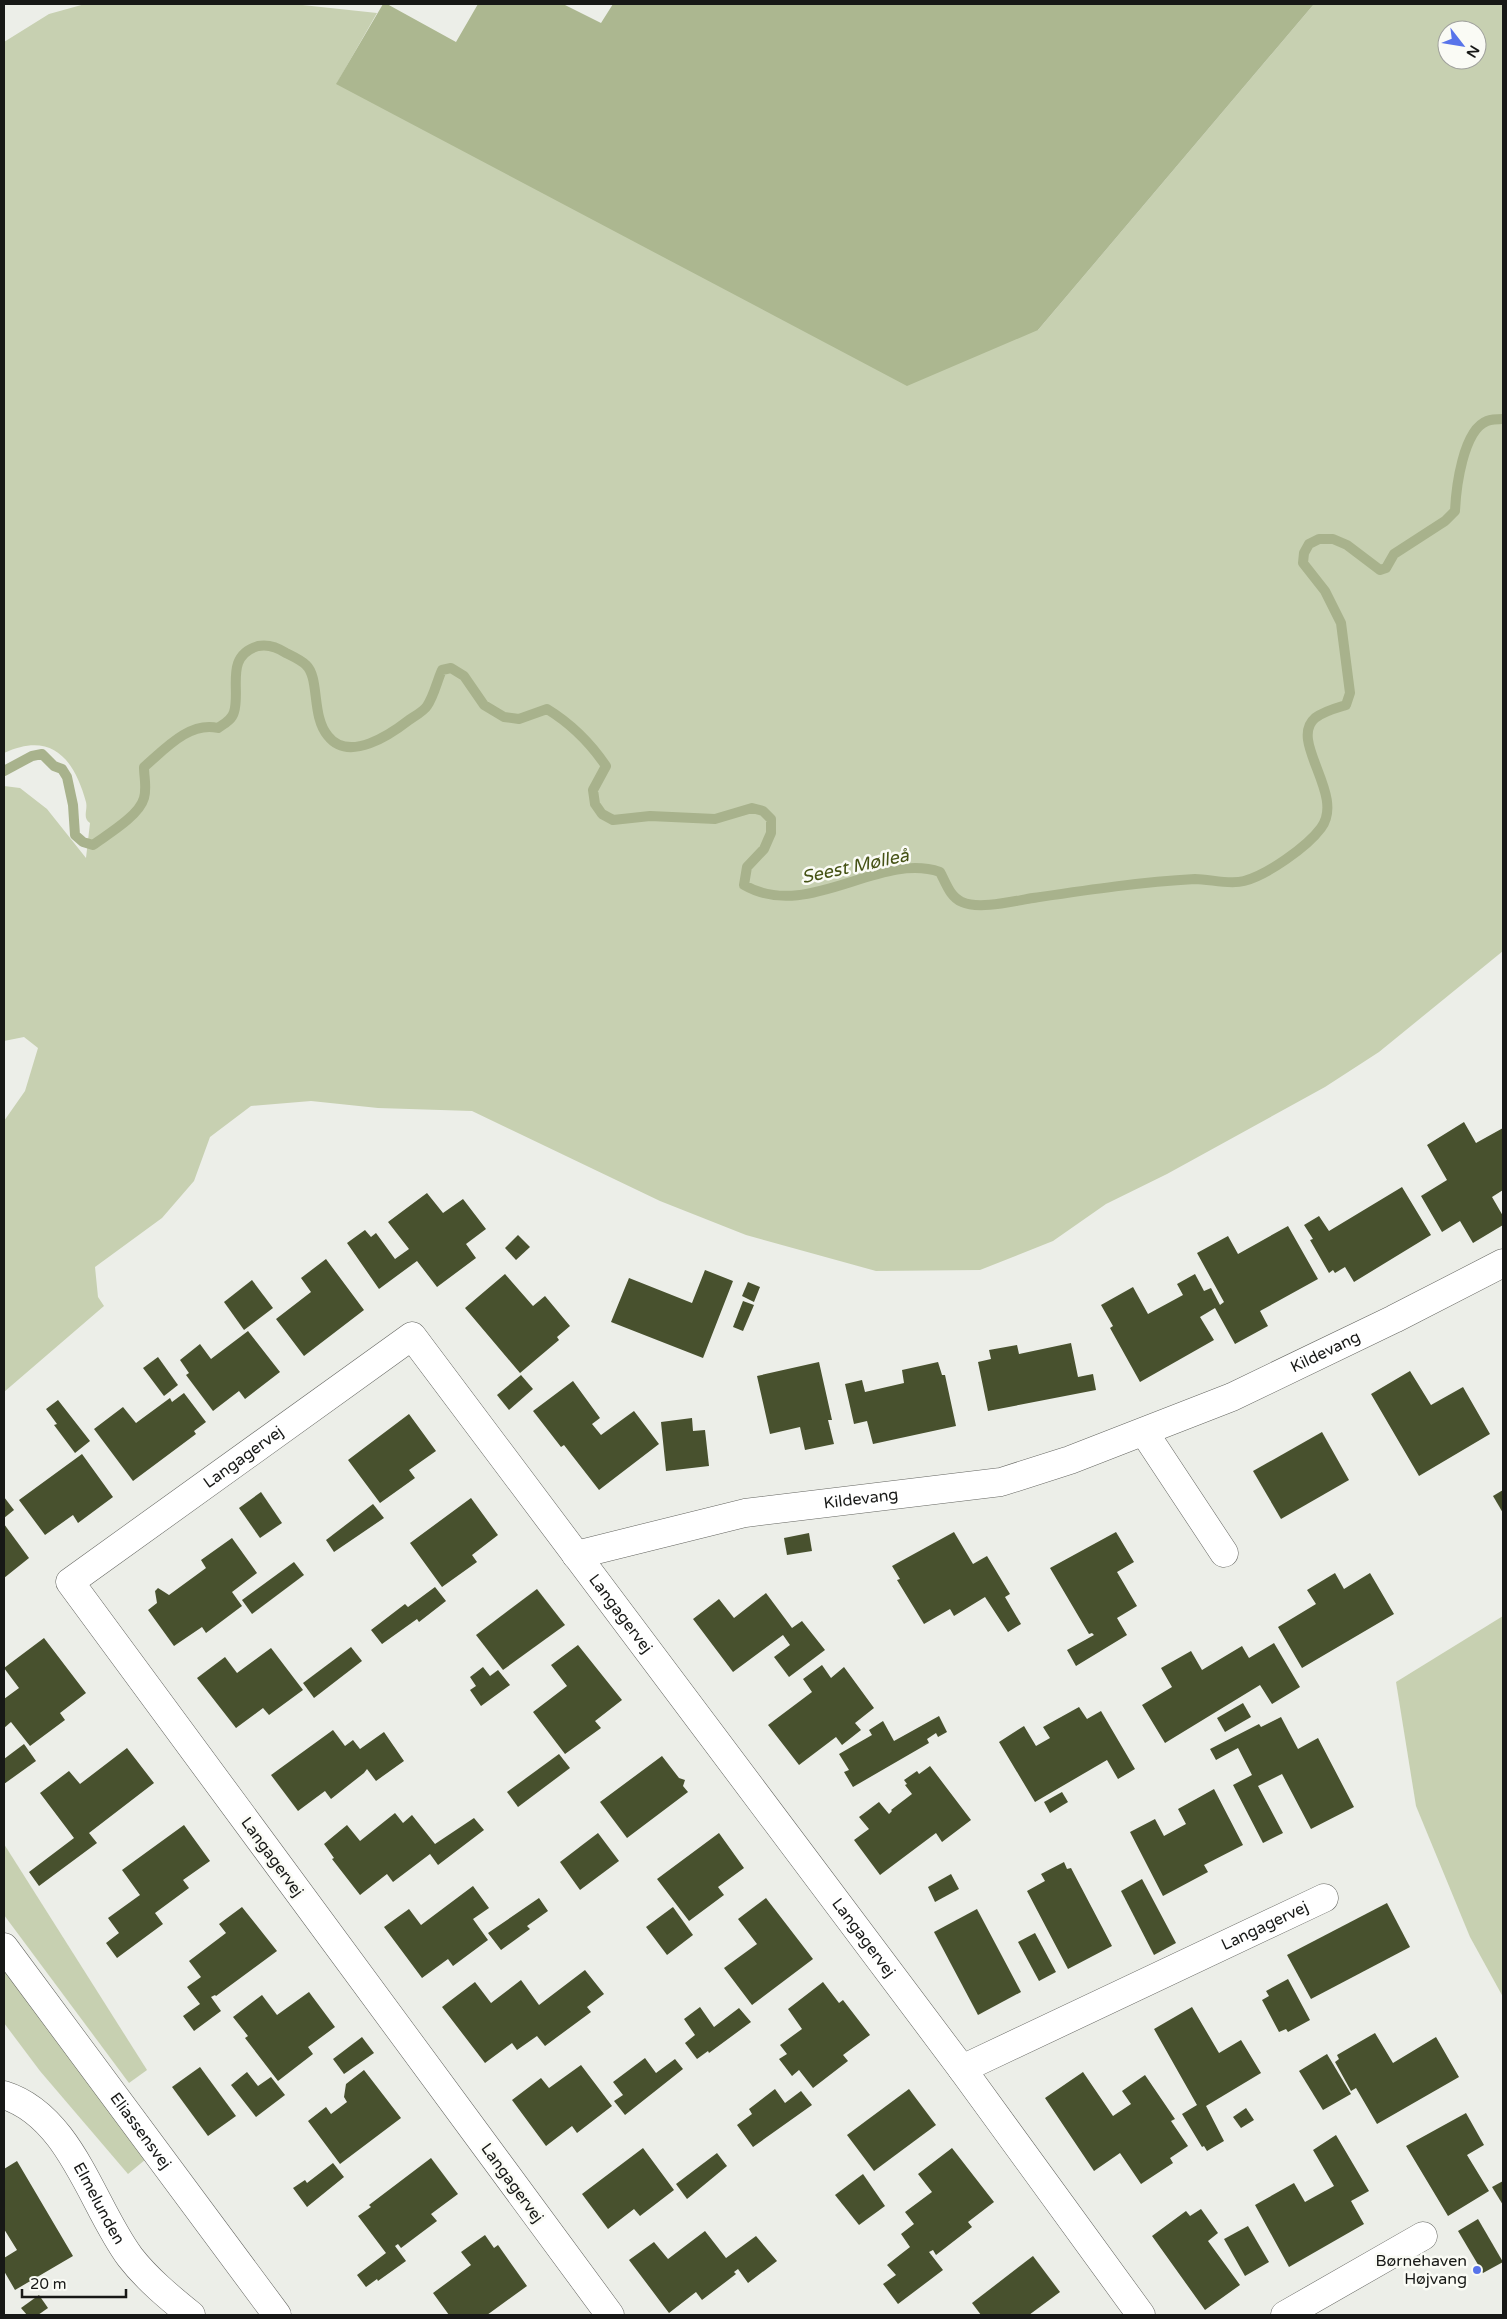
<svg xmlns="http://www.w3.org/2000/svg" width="1507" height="2319" font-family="'Varela Round',sans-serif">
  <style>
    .green { fill: #c7d0b1; fill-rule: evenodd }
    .forest { fill: #acb790 }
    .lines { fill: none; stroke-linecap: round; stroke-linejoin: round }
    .stream { stroke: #a8b28c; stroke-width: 10 }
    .building { fill: #48512e }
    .minor-casing { stroke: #646560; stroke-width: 29 }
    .minor { stroke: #fff; stroke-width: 28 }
    .poi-dot { fill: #5874ea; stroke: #fafbf5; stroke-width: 2 }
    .labels { text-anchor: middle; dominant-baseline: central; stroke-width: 5; stroke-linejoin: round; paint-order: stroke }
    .street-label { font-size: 16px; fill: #171816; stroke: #fafbf5 }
    .poi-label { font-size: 16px; fill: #171816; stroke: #fafbf5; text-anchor: end }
    .water-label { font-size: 18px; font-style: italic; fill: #455215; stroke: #fafbf5 }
  </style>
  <rect width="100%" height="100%" fill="#eceee8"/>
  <!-- green -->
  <g class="green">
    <path d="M 85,4 L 293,4 L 377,13 L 337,83 L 1038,330 L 1314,4 L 1503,4 L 1503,951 L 1379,1052 L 1325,1087 L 1167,1174 L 1106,1204 L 1053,1241 L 980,1270 L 876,1271 L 746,1235 L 660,1201 L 472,1111 L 378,1108 L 311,1101 L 251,1106 L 210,1137 L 194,1181 L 162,1218 L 95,1267 L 98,1297 L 104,1306 L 4,1392 L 4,1121 L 25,1091 L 38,1048 L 24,1037 L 4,1041 L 4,786 L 20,788 L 47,809 L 86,858 L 90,823 C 82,818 88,810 86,802 C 74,758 51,731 4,753 L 4,42 L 49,14 ZM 1447,30 L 1477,30 L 1477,60 L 1447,60 Z"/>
    <polygon points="1503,1616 1503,1997 1470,1937 1416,1806 1396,1682"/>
    <polygon points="4,1844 147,2070 129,2083 4,1915"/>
    <polygon points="4,1970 146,2159 128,2174 40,2071 4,2023"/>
  </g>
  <!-- forest -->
  <polygon class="forest" points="383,4 387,4 456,42 478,4 563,4 601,23 613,4 1314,4 1038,330 907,386 336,84"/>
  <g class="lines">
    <!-- stream -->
    <path class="stream" d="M 4,771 L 32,756 L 42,754 L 54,766 L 62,769 L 67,777 L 73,805 L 75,835 L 83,842 L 93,845 C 108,834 139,816 144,798 C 147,788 144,777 144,767 C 164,750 189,721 218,728 C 224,724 232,720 234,712 C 241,690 224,656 258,646 C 268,644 277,647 286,653 C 292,656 301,660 306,665 C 320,678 311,716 328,736 C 349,763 391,734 409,720 C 415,716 424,711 427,706 C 434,696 437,681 442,670 L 451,668 L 464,676 L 484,705 L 504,717 L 519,719 L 547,709 C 570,723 591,744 606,766 L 593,790 L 595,804 L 602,814 L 613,820 L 650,816 L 715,819 L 752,808 L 763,811 L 771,819 L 771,833 L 764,849 L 747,867 L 744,885 C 808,922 879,851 940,872 C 946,883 950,897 962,902 C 979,910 1014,901 1033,898 C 1087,890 1140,882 1195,879 C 1210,879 1229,885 1244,881 C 1267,875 1307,847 1321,828 C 1346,795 1288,741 1315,718 C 1324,711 1336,708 1346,705 L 1350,693 L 1341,623 L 1325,591 L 1303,563 L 1304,553 L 1309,544 L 1319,539 L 1333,539 L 1347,545 L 1380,570 L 1386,568 L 1394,554 L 1445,521 L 1455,511 C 1456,488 1463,430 1487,421 C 1492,419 1498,419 1503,419"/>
  </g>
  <!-- building -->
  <g class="building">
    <polygon points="1464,1122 1476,1143 1503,1128 1503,1190 1492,1197 1503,1216 1503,1225 1473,1243 1460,1221 1442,1232 1421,1196 1447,1180 1427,1145"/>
    <polygon points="1402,1187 1431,1235 1354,1282 1345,1267 1335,1273 1333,1270 1329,1273 1310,1240 1313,1239 1304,1225 1319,1216 1329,1231"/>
    <polygon points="427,1193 443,1213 463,1199 486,1229 466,1244 476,1258 437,1287 417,1261 379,1289 347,1243 365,1230 371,1237 376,1233 395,1259 409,1249 388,1222"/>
    <polygon points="1288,1226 1318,1279 1260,1311 1268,1326 1235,1344 1215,1308 1200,1317 1214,1340 1140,1382 1110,1328 1113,1326 1101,1305 1133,1287 1148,1314 1183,1295 1177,1284 1195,1274 1204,1291 1211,1288 1220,1305 1224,1302 1197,1253 1228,1236 1238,1254"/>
    <polygon points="518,1235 530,1247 516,1260 505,1248"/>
    <polygon points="326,1259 364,1310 304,1356 276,1319 311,1292 301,1278"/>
    <polygon points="705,1270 733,1281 703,1358 611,1322 629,1278 692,1303"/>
    <polygon points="505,1274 533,1306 545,1296 570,1326 557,1337 559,1340 520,1373 465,1308"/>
    <polygon points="252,1280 273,1308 244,1330 224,1302"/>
    <polygon points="748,1282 760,1287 754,1302 742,1296"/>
    <polygon points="743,1301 754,1305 743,1331 733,1327"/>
    <polygon points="248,1331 280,1372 245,1399 239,1391 213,1411 186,1375 189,1373 180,1360 200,1344 211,1359"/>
    <polygon points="1071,1343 1078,1377 1093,1374 1096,1390 988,1411 978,1362 991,1359 989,1350 1017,1345 1019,1354"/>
    <polygon points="158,1357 178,1385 164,1396 143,1368"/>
    <polygon points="819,1362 832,1420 828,1420 834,1444 805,1450 800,1427 770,1434 757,1376"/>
    <polygon points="938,1362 942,1375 945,1375 956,1426 873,1444 867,1421 854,1424 845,1384 862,1380 865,1392 904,1383 902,1370"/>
    <polygon points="1410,1371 1431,1405 1463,1387 1490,1434 1419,1476 1371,1394"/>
    <polygon points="521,1375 533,1389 509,1410 497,1395"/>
    <polygon points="573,1381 600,1418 592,1424 601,1435 634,1411 659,1444 599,1490 564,1445 561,1447 533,1411"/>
    <polygon points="184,1393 206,1422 194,1431 196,1434 133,1481 94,1429 123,1407 136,1423 170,1398 172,1402"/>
    <polygon points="58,1400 90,1441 75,1453 54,1425 57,1424 46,1409"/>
    <polygon points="409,1414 436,1451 409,1470 415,1478 380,1503 348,1460"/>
    <polygon points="692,1418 693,1431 705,1430 709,1466 666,1471 661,1422"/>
    <polygon points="1322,1432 1349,1480 1281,1519 1253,1471"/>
    <polygon points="82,1454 113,1497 78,1523 73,1515 45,1535 19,1500"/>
    <polygon points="1503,1490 1503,1513 1493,1496"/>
    <polygon points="261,1492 282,1523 260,1538 239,1508"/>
    <polygon points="4,1497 14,1510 4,1518"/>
    <polygon points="471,1498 498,1535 472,1555 477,1562 442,1587 410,1543"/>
    <polygon points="373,1504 384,1518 334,1552 326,1540"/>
    <polygon points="4,1524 29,1558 4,1578"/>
    <polygon points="954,1532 973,1564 987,1556 1010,1594 1005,1597 1021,1624 1008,1632 985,1597 954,1616 950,1609 924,1624 897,1580 900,1579 892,1566"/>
    <polygon points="1116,1532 1134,1562 1117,1572 1137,1606 1117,1618 1127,1635 1076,1666 1067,1650 1094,1635 1092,1633 1089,1634 1050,1568"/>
    <polygon points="809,1533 812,1551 787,1555 784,1538"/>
    <polygon points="232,1538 257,1573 232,1592 242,1606 206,1633 202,1627 174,1646 148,1610 157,1603 155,1591 158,1588 169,1595 206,1568 201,1560"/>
    <polygon points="294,1562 304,1575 252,1614 242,1600"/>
    <polygon points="1335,1573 1344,1589 1370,1573 1394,1614 1302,1668 1278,1627 1316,1604 1307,1590"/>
    <polygon points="435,1587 446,1601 419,1622 417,1619 382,1644 371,1630 405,1604 408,1607"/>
    <polygon points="537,1589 565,1625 503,1670 476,1635"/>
    <polygon points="766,1593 792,1628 802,1621 825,1650 789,1677 774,1657 790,1645 783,1635 733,1672 693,1619 719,1599 734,1618"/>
    <polygon points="44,1638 86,1693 60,1713 65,1720 30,1746 11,1722 4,1728 4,1699 19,1688 4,1668"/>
    <polygon points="1274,1643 1300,1687 1272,1704 1260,1685 1165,1743 1142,1705 1172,1687 1161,1668 1191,1651 1202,1670 1242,1646 1249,1658"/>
    <polygon points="578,1645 622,1700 595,1721 601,1728 565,1754 533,1712 567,1686 551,1665"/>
    <polygon points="351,1647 362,1661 314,1698 303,1683"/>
    <polygon points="271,1648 303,1690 269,1715 263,1708 236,1728 197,1678 225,1657 237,1673"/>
    <polygon points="822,1665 831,1678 844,1667 874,1708 855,1723 861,1730 842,1745 836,1737 799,1765 768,1725 812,1692 803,1679"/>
    <polygon points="483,1667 490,1676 498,1670 510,1685 481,1706 470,1690 476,1686 470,1677"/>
    <polygon points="1243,1703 1251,1717 1225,1732 1217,1718"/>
    <polygon points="1079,1707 1087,1719 1101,1711 1135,1769 1118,1779 1107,1760 1035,1802 999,1742 1024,1726 1036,1746 1050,1738 1043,1727"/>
    <polygon points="939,1716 947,1732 938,1737 936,1733 927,1739 929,1743 853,1787 844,1772 849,1770 839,1754 872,1735 869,1730 883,1721 894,1741"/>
    <polygon points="1281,1717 1298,1749 1318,1738 1354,1807 1311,1829 1282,1774 1258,1786 1283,1833 1263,1843 1233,1785 1252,1775 1238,1748 1216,1760 1210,1749 1259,1724 1261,1727"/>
    <polygon points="333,1730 345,1746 353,1740 360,1749 384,1732 404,1761 376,1781 367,1769 364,1773 331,1799 325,1791 298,1811 271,1775"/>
    <polygon points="24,1744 36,1761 4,1784 4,1759"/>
    <polygon points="127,1748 154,1783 89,1833 97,1843 39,1886 29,1872 74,1838 40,1793 69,1771 80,1784"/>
    <polygon points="559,1754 570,1768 518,1807 507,1792"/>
    <polygon points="662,1756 679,1778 685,1780 683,1786 688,1792 627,1838 600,1802"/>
    <polygon points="930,1766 971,1820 942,1842 936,1833 880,1875 854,1840 869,1829 859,1817 879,1802 889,1814 892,1811 891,1810 912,1794 905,1785 907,1784 904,1780 917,1771 919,1774"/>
    <polygon points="1214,1789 1243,1845 1204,1865 1208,1872 1163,1896 1130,1832 1155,1819 1164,1836 1186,1824 1178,1809"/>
    <polygon points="1062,1792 1068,1802 1050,1813 1044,1802"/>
    <polygon points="395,1813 403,1823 412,1815 435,1844 474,1818 484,1830 438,1865 430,1854 393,1882 387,1874 360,1895 332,1859 334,1858 324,1844 347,1825 360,1841"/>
    <polygon points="184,1825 210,1861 183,1880 189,1888 155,1913 163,1924 117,1958 106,1943 119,1933 108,1918 140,1895 122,1870"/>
    <polygon points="598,1833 619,1861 580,1890 560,1862"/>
    <polygon points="719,1833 744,1868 718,1887 724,1895 689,1921 657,1879"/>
    <polygon points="1064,1862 1067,1869 1071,1868 1112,1946 1068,1969 1027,1891 1045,1881 1041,1874"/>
    <polygon points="951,1874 959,1889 935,1902 928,1887"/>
    <polygon points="1142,1879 1176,1943 1154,1955 1121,1891"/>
    <polygon points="473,1886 489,1908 473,1919 488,1940 453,1966 448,1959 422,1978 384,1927 409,1909 421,1925"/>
    <polygon points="539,1898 548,1911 527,1926 530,1929 501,1950 488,1933"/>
    <polygon points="766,1898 813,1959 752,2005 724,1968 757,1944 738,1919"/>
    <polygon points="1387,1903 1410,1947 1311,1999 1287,1955"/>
    <polygon points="242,1907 277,1951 216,1996 215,1995 211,1997 221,2011 194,2031 183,2016 200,2004 187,1987 201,1977 189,1961 226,1933 219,1924"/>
    <polygon points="673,1907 693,1935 667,1955 646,1927"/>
    <polygon points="977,1909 1021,1992 978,2015 934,1932"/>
    <polygon points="1035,1933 1056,1972 1039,1981 1018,1942"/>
    <polygon points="585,1970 604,1994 587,2007 591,2012 545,2046 537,2036 517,2050 512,2043 485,2063 442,2007 475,1982 491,2003 521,1980 539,2005"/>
    <polygon points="1288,1979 1310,2020 1288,2032 1286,2029 1279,2032 1262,2000 1269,1996 1266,1991"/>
    <polygon points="823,1982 839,2003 843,2000 870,2035 843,2055 848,2061 813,2088 799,2070 792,2076 779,2059 787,2054 780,2045 802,2029 788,2009"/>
    <polygon points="309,1992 335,2027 308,2047 313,2054 278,2081 245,2038 248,2036 233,2017 262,1995 277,2015"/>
    <polygon points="700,2007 714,2027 739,2008 751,2022 709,2053 708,2051 697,2059 685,2043 695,2035 684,2019"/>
    <polygon points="1192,2007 1219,2053 1241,2040 1261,2073 1206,2106 1224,2141 1207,2151 1204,2146 1202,2147 1182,2114 1197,2105 1154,2029"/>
    <polygon points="1375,2033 1393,2063 1436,2037 1459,2077 1377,2124 1356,2088 1351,2091 1335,2062 1339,2059 1337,2055"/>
    <polygon points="362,2037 374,2053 344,2074 333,2059"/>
    <polygon points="1327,2054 1351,2094 1323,2110 1299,2071"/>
    <polygon points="645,2058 656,2073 675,2059 683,2069 625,2115 614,2101 623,2095 613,2082"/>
    <polygon points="581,2065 612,2106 577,2133 572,2126 546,2146 512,2100 541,2078 549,2088"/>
    <polygon points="200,2067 236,2116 208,2136 172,2087"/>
    <polygon points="364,2070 401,2118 340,2164 308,2121 326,2107 331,2114 347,2102 344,2097 346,2084"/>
    <polygon points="247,2072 258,2086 271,2077 285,2095 256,2117 231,2085"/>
    <polygon points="1083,2072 1113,2116 1131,2104 1122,2091 1145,2075 1175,2119 1171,2121 1188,2146 1170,2158 1173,2163 1141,2184 1120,2153 1094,2171 1045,2098"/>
    <polygon points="775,2089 785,2103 801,2091 812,2105 753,2147 737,2125 752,2114 749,2109"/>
    <polygon points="909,2089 936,2125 874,2171 847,2135"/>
    <polygon points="1246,2108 1254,2120 1241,2128 1233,2117"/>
    <polygon points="1466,2113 1484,2145 1467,2155 1489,2191 1448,2216 1406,2146"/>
    <polygon points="1336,2135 1369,2191 1351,2201 1364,2224 1289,2267 1255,2205 1294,2183 1305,2202 1334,2186 1313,2150"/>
    <polygon points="643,2148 674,2190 640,2216 634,2209 608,2229 582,2194"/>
    <polygon points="952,2148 994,2202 968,2222 972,2227 936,2255 933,2250 929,2252 943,2270 898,2304 883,2284 896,2275 887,2265 910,2247 901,2234 914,2224 905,2212 932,2192 918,2174"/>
    <polygon points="717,2153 727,2166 687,2199 676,2184"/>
    <polygon points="431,2158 458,2194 431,2214 437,2221 401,2248 398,2244 395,2246 406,2261 378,2281 377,2279 366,2287 357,2275 386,2253 358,2216 371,2207 369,2205"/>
    <polygon points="17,2161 73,2256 15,2290 4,2271 4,2258 17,2250 4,2229 4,2169"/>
    <polygon points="333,2163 344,2177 307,2207 293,2188 305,2180 307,2183"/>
    <polygon points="863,2174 885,2206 859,2225 835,2195"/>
    <polygon points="1503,2181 1503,2205 1492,2187"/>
    <polygon points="1201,2209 1218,2233 1208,2241 1240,2285 1205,2310 1152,2236 1186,2211 1190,2216"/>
    <polygon points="1478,2219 1503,2262 1483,2273 1458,2231"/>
    <polygon points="1248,2226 1269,2262 1245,2276 1224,2239"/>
    <polygon points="705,2231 726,2258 756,2236 777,2261 748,2283 738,2269 734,2272 736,2274 702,2300 696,2292 669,2313 629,2260 654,2242 668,2259"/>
    <polygon points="485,2235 494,2248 498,2245 527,2286 487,2315 449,2315 433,2293 471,2265 461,2252"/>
    <polygon points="1033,2256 1060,2292 1029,2315 981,2315 972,2303"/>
    <polygon points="39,2295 48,2308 38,2315 27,2315 21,2308"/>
  </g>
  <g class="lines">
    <!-- minor casing -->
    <g class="minor-casing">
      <g id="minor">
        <polyline points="1144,1432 1224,1553"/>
        <path id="s1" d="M 576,1555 L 745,1513 L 1001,1482 L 1070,1460 L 1232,1397 L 1394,1319 L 1503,1263"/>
        <path id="s2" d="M 4,1947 L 277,2315"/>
        <path id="s3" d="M 962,2069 L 1324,1898"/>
        <path id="s4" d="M 4,2095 C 71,2116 92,2206 130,2257 C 147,2279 170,2298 191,2315"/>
        <path id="s5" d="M 610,2315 L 70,1582 L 412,1336 L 962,2069 L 1141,2315"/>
        <polyline points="1285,2315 1423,2236"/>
      </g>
    </g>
    <!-- minor -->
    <use href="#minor" class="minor"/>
  </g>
  <!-- markers -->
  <circle class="poi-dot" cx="1477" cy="2270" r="5"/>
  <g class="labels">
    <!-- street labels -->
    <g class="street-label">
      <text stroke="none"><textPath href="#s1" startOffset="782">Kildevang</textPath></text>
      <text stroke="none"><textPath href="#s5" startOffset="1124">Langagervej</textPath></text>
      <text stroke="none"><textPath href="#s1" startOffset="291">Kildevang</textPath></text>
      <text stroke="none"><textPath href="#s5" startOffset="1679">Langagervej</textPath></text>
      <text transform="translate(272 1857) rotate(54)">Langagervej</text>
      <text stroke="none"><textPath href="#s3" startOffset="335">Langagervej</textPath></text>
      <text stroke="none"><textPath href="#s5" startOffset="2084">Langagervej</textPath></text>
      <text stroke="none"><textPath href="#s2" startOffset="229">Eliassensvej</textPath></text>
      <text transform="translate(512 2183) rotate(54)">Langagervej</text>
      <text stroke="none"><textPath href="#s4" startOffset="148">Elmelunden</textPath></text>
    </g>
    <!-- poi labels -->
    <g class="poi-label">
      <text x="1467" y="2261">Børnehaven<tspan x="1467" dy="18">Højvang</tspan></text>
    </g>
    <!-- water labels -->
    <g class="water-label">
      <text transform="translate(855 866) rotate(-12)">Seest Mølleå</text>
    </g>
  </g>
  <!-- border -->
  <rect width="1507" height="2319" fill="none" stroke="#171816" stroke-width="10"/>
  <!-- north arrow -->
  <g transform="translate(1462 45) rotate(121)"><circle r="24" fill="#fafbf5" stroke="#9fa09c"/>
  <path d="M0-4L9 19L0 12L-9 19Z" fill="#5874ea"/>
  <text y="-8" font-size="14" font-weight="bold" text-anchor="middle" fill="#171816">N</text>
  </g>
  <!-- scale -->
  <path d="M22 2289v8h104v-8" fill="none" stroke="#171816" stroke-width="2.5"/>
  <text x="30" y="2289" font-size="15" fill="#171816" stroke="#fafbf5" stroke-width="4" paint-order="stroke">20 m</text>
</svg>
